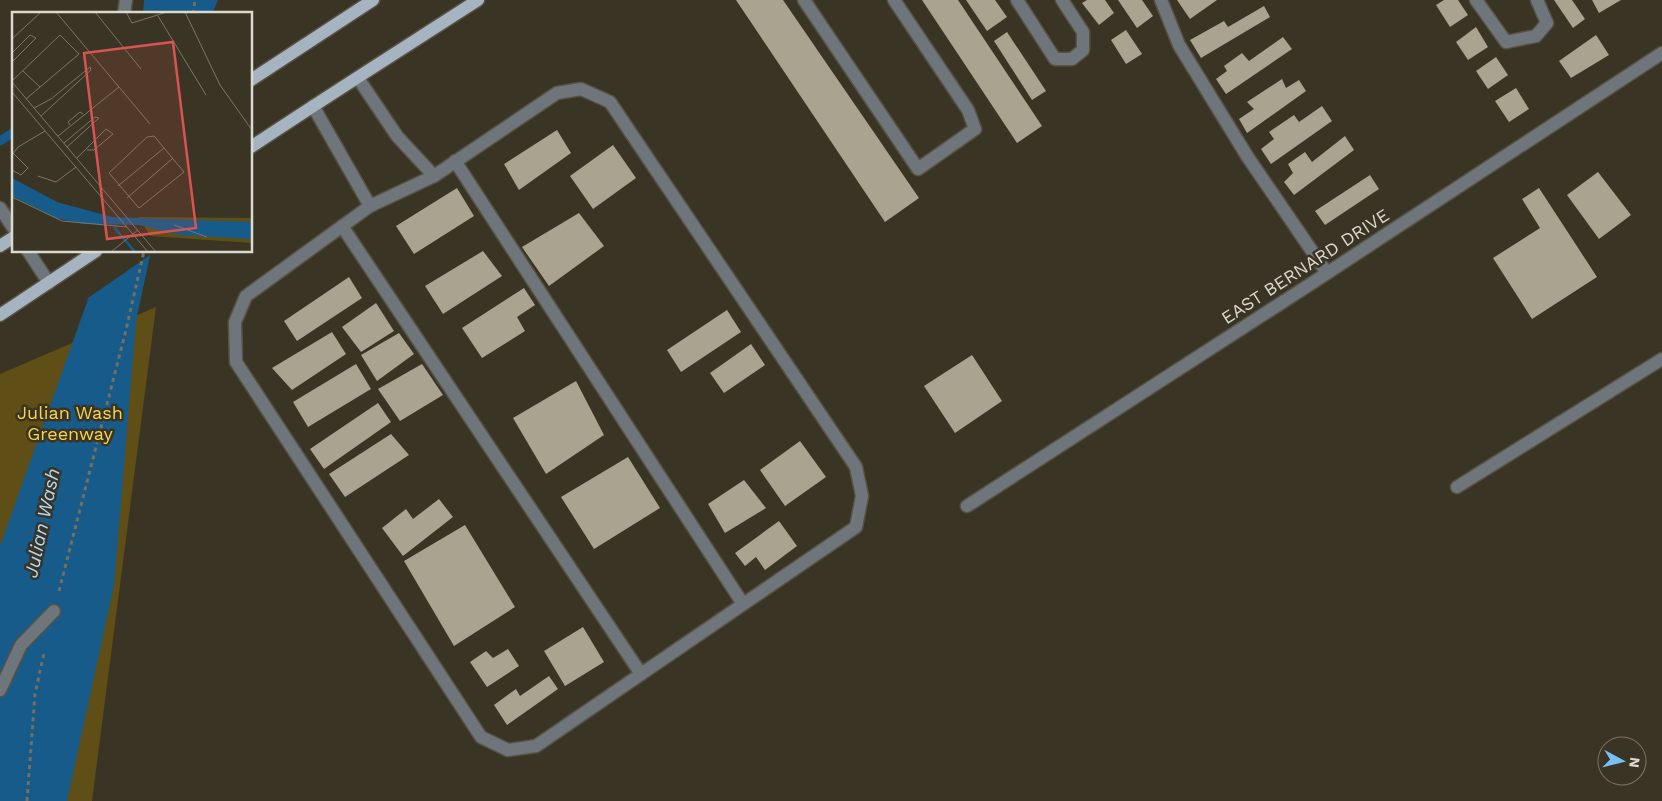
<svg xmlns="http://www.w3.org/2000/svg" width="1662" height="801" font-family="'Work Sans',sans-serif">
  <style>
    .green { fill: #5f4f16 }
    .water { fill: #165b89 }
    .pier { fill: #3a3424 }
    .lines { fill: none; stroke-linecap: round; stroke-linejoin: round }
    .stream { stroke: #165b89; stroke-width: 9 }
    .building { fill: #a9a390 }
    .minor-casing { stroke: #575243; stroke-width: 15 }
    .major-casing { stroke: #575243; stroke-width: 15 }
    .path { stroke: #746f61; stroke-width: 3; stroke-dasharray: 4 4; stroke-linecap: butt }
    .minor { stroke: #6e757b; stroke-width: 12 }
    .major { stroke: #a6b4c1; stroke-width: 12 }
    .labels { text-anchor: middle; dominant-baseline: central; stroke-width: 5; stroke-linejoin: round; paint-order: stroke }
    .street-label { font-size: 18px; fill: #dcd9ce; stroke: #3a3424 }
    .park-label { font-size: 18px; fill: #fbd44b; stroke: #3a3424 }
    .water-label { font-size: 19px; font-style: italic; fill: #b1d8f9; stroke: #3a3424 }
    .inset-river { fill: none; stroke: #165b89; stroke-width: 2.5 }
    .inset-road { fill: none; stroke: #7b7668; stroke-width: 1 }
    .view { fill: #d85452; fill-opacity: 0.15; stroke: #d85452; stroke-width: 2.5 }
    .inset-edge { fill: none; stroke: #dcd9ce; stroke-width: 2.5 }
  </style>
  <rect width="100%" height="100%" fill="#3a3424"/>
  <!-- green -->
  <polygon class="green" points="156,307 92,801 0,801 0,374"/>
  <!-- water -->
  <g class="water">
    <polygon points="144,0 218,0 212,14 143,14"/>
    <polygon points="98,251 151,251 136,321 114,585 67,801 0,801 0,546 87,302"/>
  </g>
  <!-- pier -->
  <polygon class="pier" points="97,251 154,251 153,253 88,298"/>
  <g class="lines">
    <!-- stream -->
    <polyline class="stream" points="0,141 14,132"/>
  </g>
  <!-- building -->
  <g class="building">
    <polygon points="736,0 783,0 919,198 885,222"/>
    <polygon points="922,0 958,0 1042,126 1017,143"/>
    <polygon points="966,0 995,0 1007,17 987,31"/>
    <polygon points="1087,0 1105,0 1114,13 1099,25 1082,3"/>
    <polygon points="1118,0 1142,0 1153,16 1137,28"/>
    <polygon points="1177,0 1217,0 1190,19"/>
    <polygon points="1444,0 1458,0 1468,15 1450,27 1436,5"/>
    <polygon points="1554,0 1572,0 1585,19 1573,28"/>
    <polygon points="1592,0 1621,0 1599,13"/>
    <polygon points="1264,6 1270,17 1201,58 1190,40 1224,21 1228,27"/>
    <polygon points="1476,27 1488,47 1468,60 1456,42"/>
    <polygon points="1126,30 1142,54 1126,64 1111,40"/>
    <polygon points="1007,32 1046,91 1032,100 994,41"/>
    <polygon points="1596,35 1609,55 1571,78 1559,61"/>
    <polygon points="1283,37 1292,49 1226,94 1216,79 1227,71 1224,66 1242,53 1249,61"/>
    <polygon points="1496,57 1508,75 1488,89 1476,71"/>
    <polygon points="1282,79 1286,88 1299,80 1306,91 1247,133 1239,119 1254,109 1247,102"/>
    <polygon points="1516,88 1529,109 1509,122 1495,101"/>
    <polygon points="1322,106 1332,121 1271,164 1261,149 1274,139 1269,132 1294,115 1299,122"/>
    <polygon points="557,130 571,153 519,190 504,164"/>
    <polygon points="1345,136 1354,150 1294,195 1284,182 1293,173 1288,164 1305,152 1312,162"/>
    <polygon points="613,145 636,178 593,209 570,176"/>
    <polygon points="1598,172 1631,215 1599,239 1567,195"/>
    <polygon points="1370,175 1379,189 1325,225 1315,211"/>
    <polygon points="457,188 474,216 414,254 396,226"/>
    <polygon points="1539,188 1597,277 1532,319 1493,258 1540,228 1522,199"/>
    <polygon points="579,213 604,246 549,286 522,247"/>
    <polygon points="483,251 502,276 443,314 425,286"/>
    <polygon points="349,277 362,298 297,341 284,321"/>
    <polygon points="524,288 535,305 517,317 525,331 482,358 462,328"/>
    <polygon points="376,303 394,331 361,352 342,327"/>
    <polygon points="727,310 741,332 681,372 667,350"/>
    <polygon points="332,332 346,354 292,390 272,368"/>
    <polygon points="399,333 414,354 377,381 361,355"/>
    <polygon points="751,344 765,365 724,393 710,373"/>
    <polygon points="972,355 1002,401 955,433 924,386"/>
    <polygon points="356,364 371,389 308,427 293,402"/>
    <polygon points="422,364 443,395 400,421 378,389"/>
    <polygon points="576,381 604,435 546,474 513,418"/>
    <polygon points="378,403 391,422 324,469 310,449"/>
    <polygon points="391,434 409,455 345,497 329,474"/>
    <polygon points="800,441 826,477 785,506 760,470"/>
    <polygon points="628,457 660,508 594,549 561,497"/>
    <polygon points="744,480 766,508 725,533 708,504"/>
    <polygon points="439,499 453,517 403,556 382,528 406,509 413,519"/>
    <polygon points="779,521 797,546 765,570 756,557 745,566 735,553"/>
    <polygon points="465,525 515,607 454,646 404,561"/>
    <polygon points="583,627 604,662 565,686 544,651"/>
    <polygon points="508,649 519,666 487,687 470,662 486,651 493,658"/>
    <polygon points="549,676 558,689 507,725 494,705 516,689 520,696"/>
  </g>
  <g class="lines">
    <!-- minor casing -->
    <g class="minor-casing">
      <g id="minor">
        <polyline points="804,0 918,169 975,129 968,110 894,0"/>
        <polyline points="1017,0 1055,59 1072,59 1083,50 1083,32 1062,0"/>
        <polyline points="1161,0 1179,45 1247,156 1327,273"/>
        <polyline points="1476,0 1506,42 1536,36 1547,23 1537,0"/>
        <polyline points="124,14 126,0"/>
        <polyline points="358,78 397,136 434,176"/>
        <polygon points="581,89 610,102 856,467 862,496 856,527 536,746 508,750 481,737 236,362 235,322 246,296 370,206 434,176 557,93"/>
        <polyline points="313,106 370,206"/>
        <polyline points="455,161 743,604"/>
        <polyline points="0,208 14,229"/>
        <polyline points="342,226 641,674"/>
        <polyline points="28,251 49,283"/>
        <polyline points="1457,487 1662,359"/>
        <polyline points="967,506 1309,285 1662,53"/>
        <polyline points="0,690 21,645 54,611"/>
      </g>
    </g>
    <!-- major casing -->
    <g class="major-casing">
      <g id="major">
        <polyline points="251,80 373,0"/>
        <path d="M 251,147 C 326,97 402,49 478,0"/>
        <polyline points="0,246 14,237"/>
        <polyline points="0,315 96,251"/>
      </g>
    </g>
    <!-- path -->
    <g class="path">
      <polyline points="193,14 195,0"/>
      <polyline points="59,591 126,330 144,251"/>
      <polyline points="27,801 35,694 44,653"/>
    </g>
    <!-- minor -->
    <use href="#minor" class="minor"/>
    <!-- major -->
    <use href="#major" class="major"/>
  </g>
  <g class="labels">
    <!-- street labels -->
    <g class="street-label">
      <text transform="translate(1305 266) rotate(-33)">EAST BERNARD DRIVE</text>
    </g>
    <!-- park labels -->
    <g class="park-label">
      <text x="70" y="412">Julian Wash<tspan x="70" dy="21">Greenway</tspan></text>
    </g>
    <!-- water labels -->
    <g class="water-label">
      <text transform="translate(42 523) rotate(-78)">Julian Wash</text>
    </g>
  </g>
  <!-- overview -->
  <g transform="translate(12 12)">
    <rect width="240" height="240" fill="#3a3424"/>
    <path d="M 127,205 L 240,206 L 240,231 L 138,224 Z" fill="#5f4f16"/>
    <path d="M 0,166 L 45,190 L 100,205 L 240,210 L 240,227 L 169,223 L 127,213 L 71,212 L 44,206 L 0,184 Z" fill="#165b89"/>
    <path class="inset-river" d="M 102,215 L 123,240"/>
    <path class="inset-road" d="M 44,0 L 138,112M 83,0 L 129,57M 114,0 L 120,11 L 155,0M 173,0 L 208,73 L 240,118M 146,4 L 194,83M 0,27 L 29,0M 0,41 L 18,23 L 24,26 L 0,50M 11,59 L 28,75M 0,69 L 48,23 L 67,42 L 14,87M 0,70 L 144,240M 0,80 L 136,240M 22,96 L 39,87 L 78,55 L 79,58 L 29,104M 58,113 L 56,110 L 68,100 L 71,102M 46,124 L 107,75M 142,124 L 172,160 L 127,196 L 97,161 L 135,125 ZM 52,131 L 83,105 L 87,106 L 55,135M 0,143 L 6,135 L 33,119M 65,146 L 94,117 L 101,122 L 82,138 L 75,138M 0,158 L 9,163 L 16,156 L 1,141M 26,164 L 44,170 L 64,155M 106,174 L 152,136M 0,185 L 50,209 L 115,215M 115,186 L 161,146M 162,213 L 195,225M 99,240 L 126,218"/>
    <path class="view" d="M 161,30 L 184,216 L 95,227 L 72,41 Z"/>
    <rect width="240" height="240" class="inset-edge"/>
  </g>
  <!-- north arrow -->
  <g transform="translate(1622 761) rotate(97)"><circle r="24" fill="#3a3424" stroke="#7b7668"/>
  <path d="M0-4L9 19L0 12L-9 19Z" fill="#78bff7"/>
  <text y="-8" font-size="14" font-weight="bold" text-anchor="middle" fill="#dcd9ce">N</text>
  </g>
</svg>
